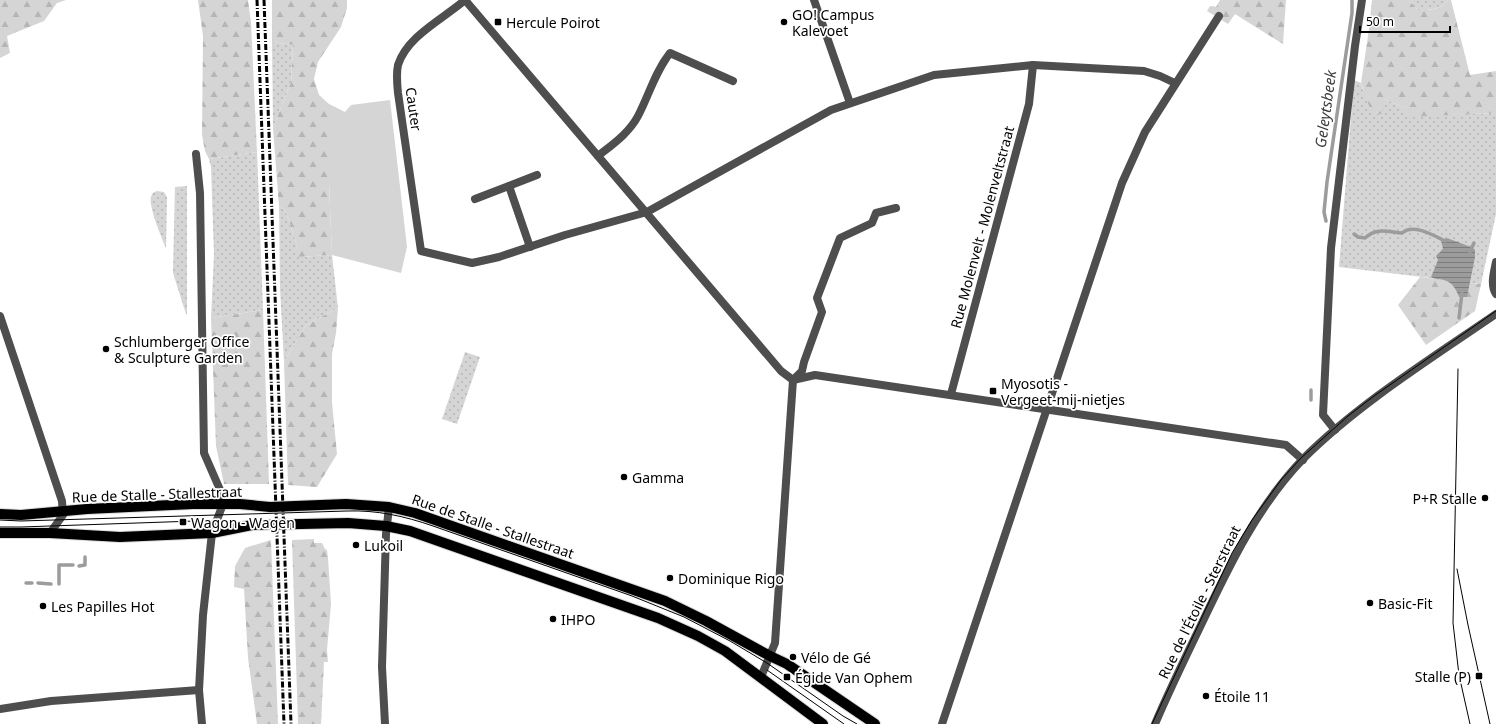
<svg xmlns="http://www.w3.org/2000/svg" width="1496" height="724" font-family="'Noto Sans',sans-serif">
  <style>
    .grass { fill: url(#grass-dots) }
    .forest { fill: url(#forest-firs) }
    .park { fill: #d5d5d5 }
    .water { fill: url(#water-rules) }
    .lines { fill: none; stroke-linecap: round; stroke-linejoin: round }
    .stream { stroke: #9c9c9c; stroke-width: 3.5 }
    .primary-casing { stroke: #dbdbdb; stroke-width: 12 }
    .minor { stroke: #4e4e4e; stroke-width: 8 }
    .tertiary { stroke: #4e4e4e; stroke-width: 8 }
    .primary { stroke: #000; stroke-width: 10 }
    .tram { stroke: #000; stroke-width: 1 }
    .rail { stroke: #000; stroke-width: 3; stroke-dasharray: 6 2 1 2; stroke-linecap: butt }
    .poi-dot { fill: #000; stroke: #fff; stroke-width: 1.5 }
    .labels { text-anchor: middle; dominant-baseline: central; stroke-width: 3.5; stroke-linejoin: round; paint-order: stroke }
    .poi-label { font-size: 14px; fill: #000; stroke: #fff; text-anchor: start }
    .street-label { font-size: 14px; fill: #000; stroke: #fff }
    .water-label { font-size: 15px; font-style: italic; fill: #3d3d3d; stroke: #fff }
  </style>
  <defs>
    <pattern id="grass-dots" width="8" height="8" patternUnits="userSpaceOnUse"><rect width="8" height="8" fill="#d5d5d5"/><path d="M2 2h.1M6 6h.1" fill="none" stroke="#b5b5b5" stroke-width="1.8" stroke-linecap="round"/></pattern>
    <pattern id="forest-firs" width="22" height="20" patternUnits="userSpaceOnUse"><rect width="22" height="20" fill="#d5d5d5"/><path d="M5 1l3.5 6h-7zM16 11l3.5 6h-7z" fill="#b5b5b5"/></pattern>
    <pattern id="water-rules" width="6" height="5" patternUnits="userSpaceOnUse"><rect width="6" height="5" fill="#9c9c9c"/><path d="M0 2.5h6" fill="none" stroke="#7d7d7d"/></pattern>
  </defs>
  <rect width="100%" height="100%" fill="#fff"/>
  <!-- grass -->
  <g class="grass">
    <path d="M 1409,0 L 1448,0 C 1441,10 1429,10 1418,10 Z"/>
    <polygon points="272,42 293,45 291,82 273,128"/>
    <polygon points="1354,80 1361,83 1363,90 1405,108 1405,116 1496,113 1496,214 1481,284 1339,267"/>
    <polygon points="257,152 263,310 211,318 214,255 211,167 209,159"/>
    <polygon points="187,186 187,314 186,314 173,273 175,187"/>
    <path d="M 157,191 L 164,192 L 167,197 L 166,248 C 162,239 148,205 151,197 C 152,193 154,192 157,191 Z"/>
    <polygon points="279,207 285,209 296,242 298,257 332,255 338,308 306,325 284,362 280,288"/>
    <polygon points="465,352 480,357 457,424 442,419"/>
  </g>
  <!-- forest -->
  <g class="forest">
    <polygon points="0,0 66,0 57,3 44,21 7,36 10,53 0,58"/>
    <polygon points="198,0 248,0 251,22 257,152 209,159 205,151 202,135 203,36"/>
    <polygon points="272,0 347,0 347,8 341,27 318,62 314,79 319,95 329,104 329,183 332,255 297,257 296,242 285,209 279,207 273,128 291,82 293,45 272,42"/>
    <polygon points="1220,0 1286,0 1283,44 1235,14 1228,24 1207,11 1210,6 1216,7"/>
    <path d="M 1372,0 L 1409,0 L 1418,10 C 1430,10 1441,10 1448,0 L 1451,0 L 1470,75 L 1496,71 L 1496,113 L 1405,117 L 1405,108 L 1384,99 L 1382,114 L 1372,114 L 1361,83 L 1369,29 Z"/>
    <polygon points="1420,277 1481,284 1475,311 1426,345 1398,305"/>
    <polygon points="338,308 336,333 332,354 332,403 337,454 317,487 288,485 284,362 306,325"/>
    <polygon points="263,310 269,484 224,484 216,446 211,318"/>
    <polygon points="314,539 314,543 322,543 325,549 327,550 328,558 331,604 327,650 328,662 324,662 321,724 298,724 292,540"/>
    <polygon points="271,540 278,724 257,724 248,658 244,589 234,587 235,566 245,548"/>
  </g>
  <!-- park -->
  <polygon class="park" points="390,100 407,247 401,273 332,255 329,183 329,104 345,112 351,105"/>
  <!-- water -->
  <path class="water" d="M 1447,238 L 1471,247 L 1475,250 L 1475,257 L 1467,297 L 1459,297 C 1456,289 1453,283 1444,280 C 1440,279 1436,280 1431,277 L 1438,260 L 1436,256 L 1443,249 L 1441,240 Z"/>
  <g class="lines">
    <!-- stream -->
    <g class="stream">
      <polyline points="1326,221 1324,212 1327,182 1352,13 1352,0"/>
      <path d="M 1354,234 L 1358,237 L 1365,238 C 1377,227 1388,232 1402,233 C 1413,223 1433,235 1445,241"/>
      <polyline points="1470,252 1474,243"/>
      <polyline points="1459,318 1462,293"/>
      <polyline points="1311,400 1311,390"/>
      <polyline points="79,566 85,565 85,557"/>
      <polyline points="26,583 32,583"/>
      <polyline points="38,583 51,584"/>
      <polyline points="59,584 59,565 73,565"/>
    </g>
    <!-- primary casing -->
    <g class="primary-casing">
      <g id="primary">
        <polyline points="0,514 21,515 87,509 193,504 240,504 270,507 346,504 389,507 415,513 665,601 706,621 770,656 787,664 875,724"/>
        <polyline points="0,533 50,533 120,537 212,533 252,525 348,523 386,526 410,531 658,618 698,636 725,651 823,724"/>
      </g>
    </g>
    <!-- minor -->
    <g class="minor">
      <path d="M 465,0 C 443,19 407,36 398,65 C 396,74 397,83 398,93 L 421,251 L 472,263 L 499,257 L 565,235 L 647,212 L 831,110 L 934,75 L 1033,65 L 1144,71 L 1160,76 L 1175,83"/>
      <polyline points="465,0 781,371 793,380 815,375 1286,445 1303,460"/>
      <polyline points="814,0 850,103"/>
      <polyline points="196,154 200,193 204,453 221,492 223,504"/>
      <path d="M 598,156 C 613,144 629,133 638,116 C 649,95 655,72 670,53 L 733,81"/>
      <polyline points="509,186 530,247"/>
      <polyline points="475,199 537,175"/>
      <path d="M 1496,262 C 1494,272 1490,285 1496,294"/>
      <polyline points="0,316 62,501 63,515 50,533"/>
      <polyline points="951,394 1029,104 1033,65"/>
      <polyline points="1335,430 1323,415 1331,248 1355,46 1362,0"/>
      <polyline points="761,677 775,643 793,380 802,371 804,362 822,312 817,298 840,238 872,223 876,213 896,208"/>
      <polyline points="0,709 51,701 199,690"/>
      <polyline points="385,724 382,667 386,534 389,507"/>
      <polyline points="942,724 1122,183 1145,132 1219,16"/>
    </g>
    <!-- tertiary -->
    <g class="tertiary">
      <polyline points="202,724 199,690 203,615 212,533 223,504"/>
      <path d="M 1155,724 C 1169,691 1185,658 1201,625 C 1229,566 1257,507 1303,459 C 1358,404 1432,358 1496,314"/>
    </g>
    <!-- primary -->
    <use href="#primary" class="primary"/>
    <!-- tram -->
    <g class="tram">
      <polyline points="1458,369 1453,623 1459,675 1470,724"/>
      <path d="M 0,520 L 21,521 L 347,511 C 377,510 404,516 433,526 L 632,596 L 684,617 L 730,641 L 767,663 L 843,716 L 857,724"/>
      <polyline points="0,527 21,527 224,520"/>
      <polyline points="1457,569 1468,625 1490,724"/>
      <polyline points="767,670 844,724"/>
      <polyline points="1152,724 1232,553 1252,520 1281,480 1301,458 1348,416 1374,396 1496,311"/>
    </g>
    <!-- rail -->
    <g class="rail">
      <polyline points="257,0 284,724"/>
      <polyline points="264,0 291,724"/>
    </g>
  </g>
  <!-- markers -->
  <g class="poi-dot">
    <rect x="494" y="18" width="8" height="8" rx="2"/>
    <circle cx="784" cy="22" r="4"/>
    <circle cx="106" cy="349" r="4"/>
    <rect x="989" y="387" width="8" height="8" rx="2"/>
    <circle cx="624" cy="477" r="4"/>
    <circle cx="1485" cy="498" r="4"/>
    <rect x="179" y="518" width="8" height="8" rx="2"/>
    <circle cx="356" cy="545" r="4"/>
    <circle cx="670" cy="578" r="4"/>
    <circle cx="1370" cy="603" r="4"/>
    <circle cx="43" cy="606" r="4"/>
    <circle cx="553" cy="619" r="4"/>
    <circle cx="793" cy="657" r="4"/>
    <rect x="1475" y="672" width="8" height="8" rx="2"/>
    <rect x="783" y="673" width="8" height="8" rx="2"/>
    <circle cx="1206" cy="696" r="4"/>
  </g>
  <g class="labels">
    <!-- poi labels -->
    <g class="poi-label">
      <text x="792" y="14">GO! Campus<tspan x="792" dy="16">Kalevoet</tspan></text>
      <text x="506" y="22">Hercule Poirot</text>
      <text x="114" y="341">Schlumberger Office<tspan x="114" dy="16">&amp; Sculpture Garden</tspan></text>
      <text x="1001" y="383">Myosotis -<tspan x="1001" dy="16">Vergeet-mij-nietjes</tspan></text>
      <text x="632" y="477">Gamma</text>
      <text x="1477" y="498" text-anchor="end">P+R Stalle</text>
      <text x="191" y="522">Wagon - Wagen</text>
      <text x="364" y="545">Lukoil</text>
      <text x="678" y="578">Dominique Rigo</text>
      <text x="1378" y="603">Basic-Fit</text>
      <text x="51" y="606">Les Papilles Hot</text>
      <text x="561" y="619">IHPO</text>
      <text x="801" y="657">Vélo de Gé</text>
      <text x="1471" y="676" text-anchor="end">Stalle (P)</text>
      <text x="795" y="677">Égide Van Ophem</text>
      <text x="1214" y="696">Étoile 11</text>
    </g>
    <!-- street labels -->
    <g class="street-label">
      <text transform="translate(414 109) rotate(82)">Cauter</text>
      <text transform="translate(982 227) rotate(-75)">Rue Molenvelt - Molenveltstraat</text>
      <text transform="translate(157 494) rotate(-2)">Rue de Stalle - Stallestraat</text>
      <text transform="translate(493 526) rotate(19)">Rue de Stalle - Stallestraat</text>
      <text transform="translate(1199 602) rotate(-64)">Rue de l'Étoile - Sterstraat</text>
    </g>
    <!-- water labels -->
    <g class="water-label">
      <text transform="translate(1325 109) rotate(-82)">Geleytsbeek</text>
    </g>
  </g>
  <!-- scale -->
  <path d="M1360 26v6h90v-6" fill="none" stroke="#000000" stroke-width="2"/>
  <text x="1366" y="26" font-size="12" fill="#000000" stroke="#ffffff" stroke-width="3" paint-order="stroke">50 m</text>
</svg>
